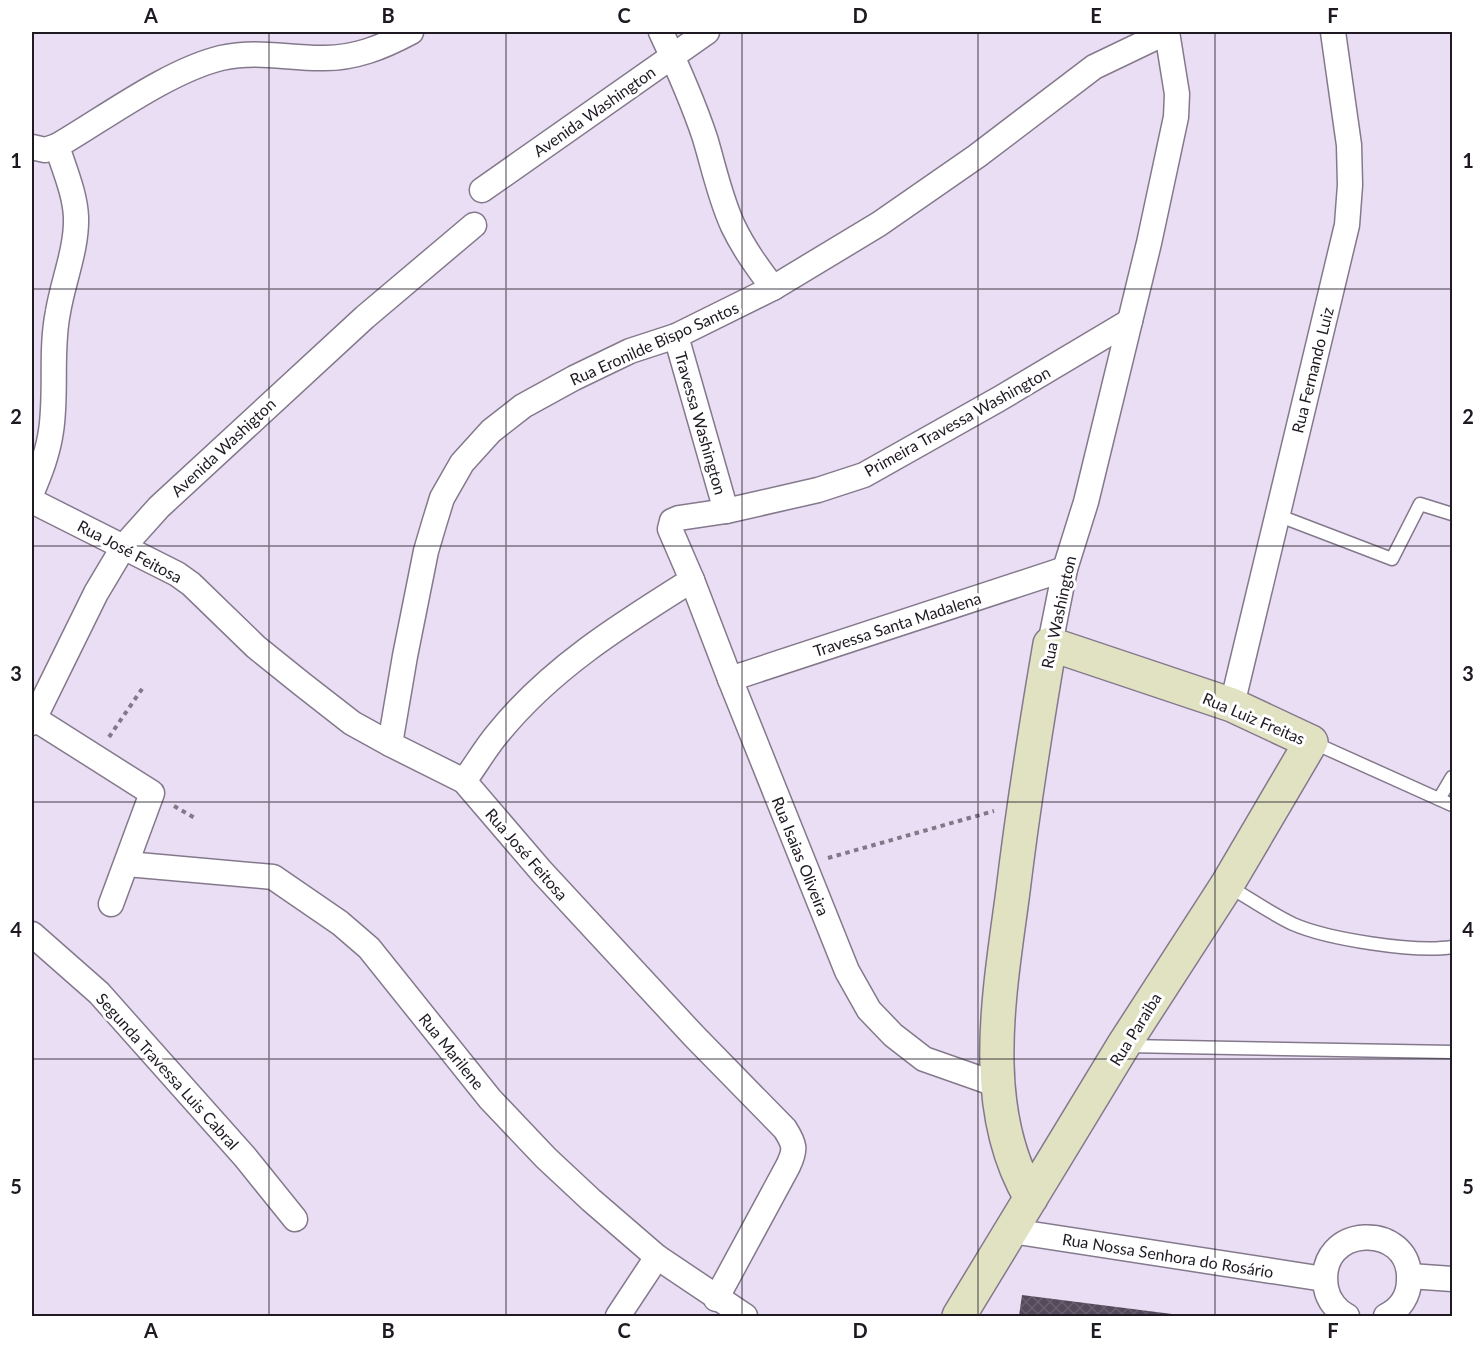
<svg xmlns="http://www.w3.org/2000/svg" width="1484" height="1348" font-family="Lato,sans-serif">
  <style>
    .building { fill: url(#building-cross-hatch) }
    .lines { fill: none; stroke-linecap: round; stroke-linejoin: round }
    .lane-casing { stroke: #84798c; stroke-width: 15 }
    .street-casing { stroke: #84798c; stroke-width: 27 }
    .secondary-casing { stroke: #84798c; stroke-width: 36 }
    .path { stroke: #817988; stroke-width: 4; stroke-dasharray: 4.5 4.5; stroke-linecap: butt }
    .lane { stroke: #fff; stroke-width: 12 }
    .street { stroke: #fff; stroke-width: 24 }
    .secondary { stroke: #e0e2c2; stroke-width: 33 }
    .grid { fill: none; stroke: #1f1a22; stroke-width: 1.5; stroke-opacity: 0.55 }
    .labels { text-anchor: middle; dominant-baseline: central; stroke-width: 6; stroke-linejoin: round; paint-order: stroke }
    .street-label { font-size: 16px; fill: #1f1a22; stroke: #fff }
    .neatline { fill: none; stroke: #1f1a22; stroke-width: 2 }
    .grid-label { font-size: 20px; text-anchor: middle; font-weight: bold; fill: #1f1a22 }
  </style>
  <defs>
    <pattern id="building-cross-hatch" width="8" height="8" patternUnits="userSpaceOnUse" patternTransform="scale(1.5)"><rect width="8" height="8" fill="#544a5b"/><path d="M0 0l8 8M0 8l8-8" fill="none" stroke="#69606f"/></pattern>
  </defs>
  <rect width="100%" height="100%" fill="#e9def3"/>
  <!-- building -->
  <polygon class="building" points="1022,1295 1180,1315 1180,1316 1019,1316"/>
  <g class="lines">
    <!-- lane casing -->
    <g class="lane-casing">
      <g id="lane">
        <polyline points="1277,515 1392,559 1420,504 1452,514"/>
        <polyline points="1312,742 1452,805"/>
        <polyline points="1439,799 1452,777"/>
        <path d="M 1228,886 C 1249,898 1270,913 1293,924 C 1327,939 1415,953 1452,947"/>
        <polyline points="1127,1046 1452,1052"/>
      </g>
    </g>
    <!-- street casing -->
    <g class="street-casing">
      <g id="street">
        <path d="M 661,32 C 677,66 693,102 705,138 C 714,168 720,198 733,226 C 744,249 758,268 773,288"/>
        <polyline points="32,147 45,150 57,146"/>
        <polyline points="482,190 707,32"/>
        <polyline points="676,336 726,511"/>
        <path d="M 32,492 C 40,473 48,453 51,431 C 57,392 50,351 58,312 C 63,281 77,249 76,217 C 75,193 64,169 57,146 C 105,118 168,71 221,58 C 257,50 286,58 321,58 C 354,59 383,47 411,32"/>
        <polyline points="32,501 177,574 191,584 256,647 302,684 352,723 390,744"/>
        <polyline points="1050,644 1065,569 1086,502 1149,243 1176,117 1177,94 1167,32"/>
        <polyline points="730,679 1065,569"/>
        <polyline points="1232,705 1347,225 1350,185 1349,145 1333,32"/>
        <polyline points="32,717 152,793 111,904"/>
        <polyline points="32,723 96,593 124,546 159,507 365,317 474,225"/>
        <path d="M 464,781 C 476,765 486,747 499,732 C 552,667 622,624 692,580"/>
        <polyline points="127,864 273,877 340,923 369,948 490,1099 546,1158 591,1200 657,1257 745,1316"/>
        <polyline points="32,934 99,993 245,1157 295,1219"/>
        <polyline points="998,1085 924,1059 893,1035 869,1010 847,971 730,679 692,580 670,529 672,521 679,518 726,511 818,490 864,475 999,399 1130,321"/>
        <polyline points="1012,1231 1324,1279"/>
        <polyline points="1410,1276 1452,1279"/>
        <path d="M 716,1299 L 788,1166 C 796,1149 795,1145 785,1129 L 694,1036 L 542,872 L 464,781 L 390,744 L 405,656 L 426,551 L 434,524 L 442,498 L 462,463 L 491,431 L 523,406 L 574,378 L 630,351 L 676,336 L 773,288 L 879,224 L 977,156 L 1094,67 L 1167,32"/>
        <polyline points="618,1316 657,1257"/>
        <path d="M 1347,1316 C 1337,1311 1328,1300 1326,1288 C 1315,1223 1412,1221 1409,1280 C 1409,1296 1400,1309 1386,1316"/>
      </g>
    </g>
    <!-- secondary casing -->
    <g class="secondary-casing">
      <path id="secondary" d="M 959,1316 L 1123,1046 L 1227,885 L 1311,742 L 1232,705 L 1050,644 C 1036,726 1023,808 1013,891 C 1000,990 977,1107 1031,1198"/>
    </g>
    <!-- path -->
    <g class="path">
      <polyline points="109,737 144,686"/>
      <polyline points="174,806 195,818"/>
      <polyline points="828,858 994,811"/>
    </g>
    <!-- lane -->
    <use href="#lane" class="lane"/>
    <!-- street -->
    <use href="#street" class="street"/>
    <!-- secondary -->
    <use href="#secondary" class="secondary"/>
  </g>
  <!-- grid -->
  <path class="grid" d="M 269,32 L 269,1316M 506,32 L 506,1316M 742,32 L 742,1316M 978,32 L 978,1316M 1215,32 L 1215,1316M 32,289 L 1452,289M 32,546 L 1452,546M 32,802 L 1452,802M 32,1059 L 1452,1059"/>
  <g class="labels">
    <!-- street labels -->
    <g class="street-label">
      <text transform="translate(594 111) rotate(-35)">Avenida Washington</text>
      <text transform="translate(654 343) rotate(-24)">Rua Eronilde Bispo Santos</text>
      <text transform="translate(1312 370) rotate(-76)">Rua Fernando Luiz</text>
      <text transform="translate(957 421) rotate(-29)">Primeira Travessa Washington</text>
      <text transform="translate(701 423) rotate(74)">Travessa Washington</text>
      <text transform="translate(223 447) rotate(-43)">Avenida Washigton</text>
      <text transform="translate(130 551) rotate(28)">Rua José Feitosa</text>
      <text transform="translate(1058 612) rotate(-78)">Rua Washington</text>
      <text transform="translate(897 624) rotate(-18)">Travessa Santa Madalena</text>
      <text transform="translate(1254 718) rotate(23)">Rua Luiz Freitas</text>
      <text transform="translate(527 854) rotate(49)">Rua José Feitosa</text>
      <text transform="translate(801 856) rotate(68)">Rua Isaias Oliveira</text>
      <text transform="translate(1135 1029) rotate(-58)">Rua Paraiba</text>
      <text transform="translate(452 1051) rotate(51)">Rua Marilene</text>
      <text transform="translate(168 1071) rotate(48)">Segunda Travessa Luis Cabral</text>
      <text transform="translate(1168 1255) rotate(9)">Rua Nossa Senhora do Rosário</text>
    </g>
  </g>
  <!-- border -->
  <rect width="1484" height="1348" fill="none" stroke="#ffffff" stroke-width="66"/>
  <rect x="33" y="33" width="1418" height="1282" class="neatline"/>
  <g class="grid-label">
    <text x="151" y="23">A</text>
    <text x="388" y="23">B</text>
    <text x="624" y="23">C</text>
    <text x="860" y="23">D</text>
    <text x="1096" y="23">E</text>
    <text x="1333" y="23">F</text>
    <text x="16" y="168">1</text>
    <text x="1468" y="168">1</text>
    <text x="16" y="424">2</text>
    <text x="1468" y="424">2</text>
    <text x="16" y="681">3</text>
    <text x="1468" y="681">3</text>
    <text x="16" y="937">4</text>
    <text x="1468" y="937">4</text>
    <text x="16" y="1194">5</text>
    <text x="1468" y="1194">5</text>
    <text x="151" y="1338">A</text>
    <text x="388" y="1338">B</text>
    <text x="624" y="1338">C</text>
    <text x="860" y="1338">D</text>
    <text x="1096" y="1338">E</text>
    <text x="1333" y="1338">F</text>
  </g>
</svg>
